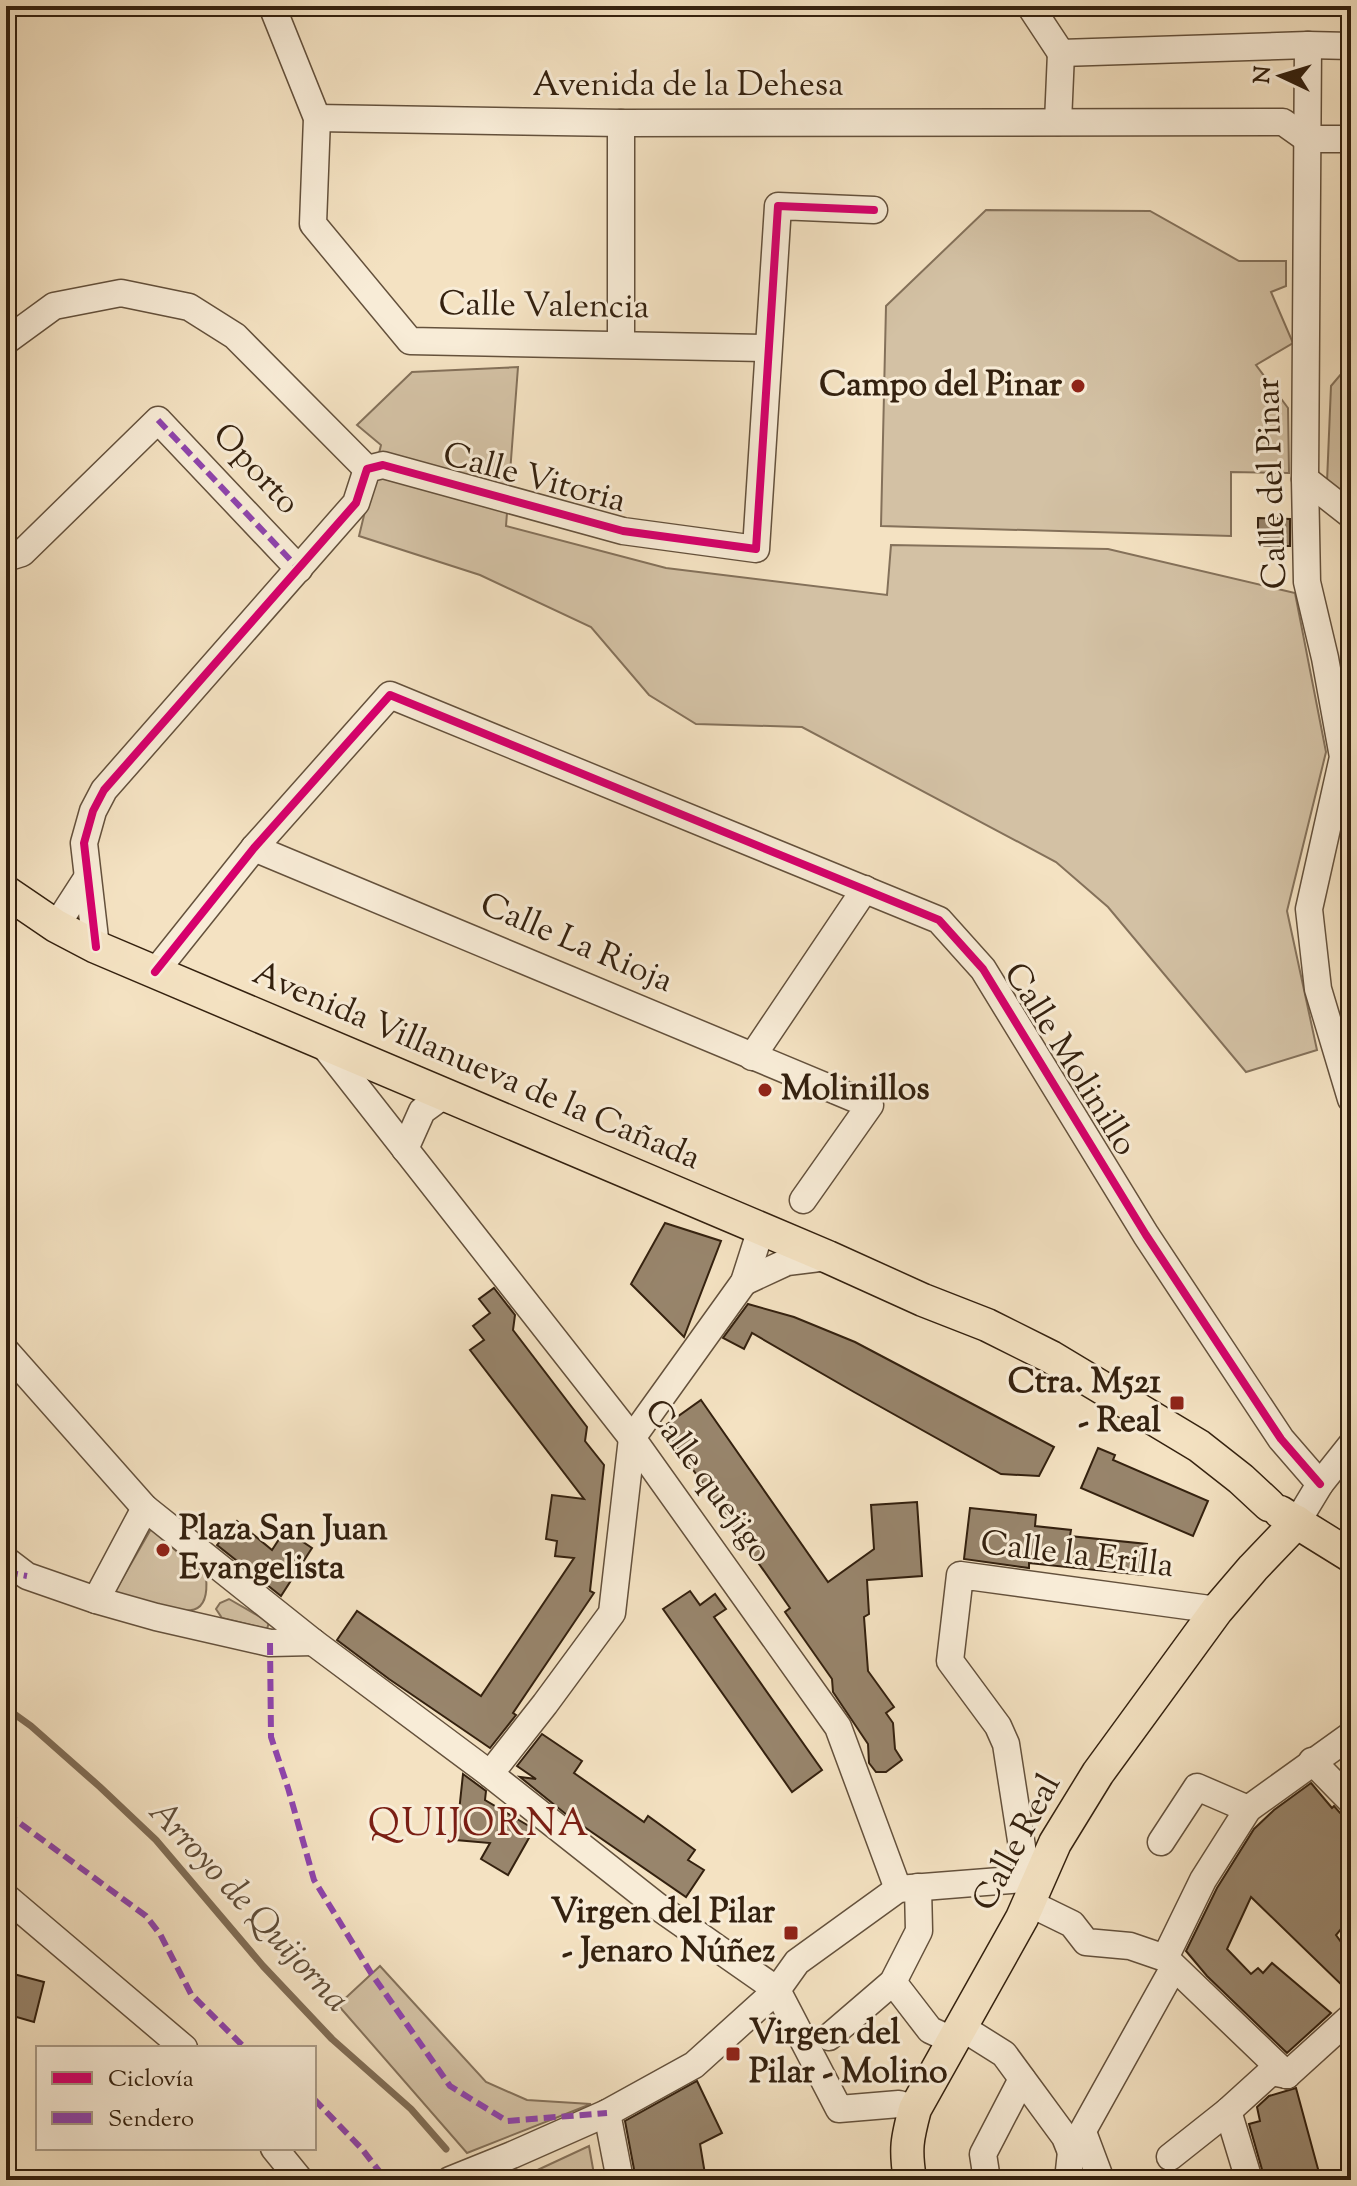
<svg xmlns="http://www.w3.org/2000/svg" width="1357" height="2186" font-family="'Sorts Mill Goudy',serif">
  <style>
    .green { fill: #d3c1a4; stroke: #84715a; stroke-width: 2 }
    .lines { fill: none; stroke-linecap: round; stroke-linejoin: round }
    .stream { stroke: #806d56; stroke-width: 7 }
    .building { fill: #98856c; stroke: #34210f; stroke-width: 2 }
    .minor-casing { stroke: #64513c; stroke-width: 29 }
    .major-casing { stroke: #34210f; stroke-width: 35 }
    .minor { stroke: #f8ecd7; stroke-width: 26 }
    .major { stroke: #f4e2c2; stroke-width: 32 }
    .quiet { stroke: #8e44ad; stroke-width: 6; stroke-dasharray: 12 6; stroke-linecap: butt }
    .cycleway-casing { stroke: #f8ecd7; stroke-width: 13 }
    .cycleway { stroke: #d6006c; stroke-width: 8 }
    .poi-dot { fill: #8f2418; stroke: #f8ecd7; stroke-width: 3 }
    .labels { text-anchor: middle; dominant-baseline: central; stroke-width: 6; stroke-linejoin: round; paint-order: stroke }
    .street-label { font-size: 34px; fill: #34210f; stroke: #f8ecd7 }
    .poi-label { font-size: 34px; font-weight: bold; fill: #34210f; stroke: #f8ecd7; text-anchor: end }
    .water-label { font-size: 36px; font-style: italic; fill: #604d38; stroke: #f8ecd7 }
    .quarter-label { font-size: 38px; letter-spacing: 2px; fill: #7a1f14; stroke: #f8ecd7 }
  </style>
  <rect width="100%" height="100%" fill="#f4e2c2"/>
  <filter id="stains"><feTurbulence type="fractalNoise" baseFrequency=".0025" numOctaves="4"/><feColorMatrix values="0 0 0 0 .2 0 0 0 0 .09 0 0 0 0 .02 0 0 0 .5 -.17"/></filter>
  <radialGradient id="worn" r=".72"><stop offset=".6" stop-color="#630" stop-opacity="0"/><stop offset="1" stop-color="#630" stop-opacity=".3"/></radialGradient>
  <!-- green -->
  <g class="green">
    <polygon points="986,210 1150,211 1239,261 1286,261 1286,286 1271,292 1293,343 1256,365 1288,408 1289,473 1231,472 1231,536 881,526 886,306"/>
    <polygon points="518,367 506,526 666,568 887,595 891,545 1108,549 1295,593 1326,752 1287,911 1317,1050 1246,1072 1108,907 1056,862 802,727 696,724 649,695 591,627 480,575 359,536 381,445 357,425 412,372"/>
    <polygon points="1351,370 1351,500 1327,482 1331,386 1341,374"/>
    <path d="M 151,1529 L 206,1577 C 210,1618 187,1613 157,1606 C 142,1602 128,1599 113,1595 Z"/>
    <polygon points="229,1599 269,1622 267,1629 222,1618 216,1609 220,1603"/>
    <polygon points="380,1966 486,2082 527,2100 591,2104 467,2153 338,2005"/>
    <polygon points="589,2146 595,2180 516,2180"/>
  </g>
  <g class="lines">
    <!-- stream -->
    <polyline class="stream" points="6,1708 31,1726 100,1787 156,1840 263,1966 332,2039 411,2109 446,2149"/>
  </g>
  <!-- building -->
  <g class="building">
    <polygon points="1258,518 1290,519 1290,546 1258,546"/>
    <polygon points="665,1223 721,1241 684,1337 631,1284"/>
    <polygon points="494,1288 515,1315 513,1330 587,1427 585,1441 604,1465 590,1591 594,1593 513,1713 516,1715 490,1748 389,1679 337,1640 357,1611 481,1696 574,1558 555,1556 557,1541 546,1539 552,1495 584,1499 470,1350 484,1340 473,1326 490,1313 479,1299"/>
    <polygon points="748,1304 794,1317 855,1342 1054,1447 1039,1476 1001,1474 854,1392 752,1333 744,1349 723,1338"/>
    <polygon points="701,1400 828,1582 874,1549 871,1505 917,1502 922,1576 867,1580 869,1614 864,1617 868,1671 894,1707 886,1713 893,1723 895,1749 902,1760 886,1772 876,1772 869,1763 868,1744 833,1692 832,1679 785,1612 790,1608 663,1427"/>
    <polygon points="1098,1448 1115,1455 1113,1460 1208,1501 1193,1536 1081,1488"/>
    <polygon points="970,1508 1036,1515 1035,1526 1071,1530 1070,1536 1147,1544 1143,1575 1029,1563 1029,1568 964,1559"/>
    <polygon points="237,1521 272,1550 285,1530 312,1548 281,1596 217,1545"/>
    <polygon points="690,1591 700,1605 715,1594 726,1609 714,1617 822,1770 792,1792 663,1609"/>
    <polygon points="542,1734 582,1761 574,1773 644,1822 648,1816 695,1850 688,1860 704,1870 686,1897 567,1815 520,1777 536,1779 517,1766"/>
    <polygon points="463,1774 486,1791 485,1800 534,1829 508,1875 481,1859 490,1843 456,1840"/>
    <polygon points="1311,1783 1332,1808 1334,1806 1340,1813 1351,1817 1351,1917 1336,1935 1351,1956 1351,1994 1251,1897 1227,1949 1251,1974 1258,1968 1263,1973 1272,1963 1331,2013 1287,2053 1207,1976 1186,1951 1217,1888 1254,1829 1274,1810"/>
    <polygon points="6,1972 44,1982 34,2022 6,2014"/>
    <polygon points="697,2081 722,2133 700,2144 706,2180 636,2180 625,2121"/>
    <polygon points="1296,2088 1321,2180 1265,2180 1249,2124 1260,2121 1257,2107 1269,2096"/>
  </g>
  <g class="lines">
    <!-- minor casing -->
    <g class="minor-casing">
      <g id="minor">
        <polyline points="272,6 317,118 313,224 410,341 768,348"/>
        <polyline points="1030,6 1061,53"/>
        <polyline points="1308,45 1305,479 1307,582 1325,658 1343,757 1309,909 1318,989 1351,1099"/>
        <polyline points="1061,53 1308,45 1351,46"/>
        <polyline points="317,118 621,123 1283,122 1307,139 1351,139"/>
        <polyline points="1058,122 1061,53"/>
        <polyline points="6,341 54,306 121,293 189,307 235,336 367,469"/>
        <polyline points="621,343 621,123"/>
        <polyline points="1305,479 1351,515"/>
        <polyline points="6,558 22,553 158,420 299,569"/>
        <polyline points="254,848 870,1105 803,1200"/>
        <polyline points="56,926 87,878"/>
        <polyline points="96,947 84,843 93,811 104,790 356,503 367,469 383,465 623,531 756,549 778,206 874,210"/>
        <polyline points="155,972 254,848 390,695 939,920 983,969 1146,1235 1281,1439 1320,1484"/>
        <polyline points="322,1043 632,1438 838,1727 898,1889"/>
        <polyline points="752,1057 865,889"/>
        <polyline points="405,1149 422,1111 444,1095"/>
        <polyline points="744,1282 787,1262 828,1257"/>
        <polyline points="6,1351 145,1508 313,1642 490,1774 657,1906 777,1990 839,2109 899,2104 915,2109"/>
        <polyline points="1297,1522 1320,1484 1351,1445"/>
        <polyline points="6,1560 27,1576 96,1600 156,1617 270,1643 313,1642"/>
        <polyline points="96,1600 145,1508"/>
        <polyline points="1312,1761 1351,1801"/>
        <polyline points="490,1774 545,1704 612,1613 632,1438 744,1282 761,1229"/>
        <polyline points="1161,1842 1197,1787 1248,1809"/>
        <polyline points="1027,1879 1006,1744 998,1726 950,1661 960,1575 1217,1610"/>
        <polyline points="6,1897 184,2048"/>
        <polyline points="1029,1903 1072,1924 1086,1942 1130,1946 1165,1958 1287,2075"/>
        <polyline points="1165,1958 1203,1880 1248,1809 1351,1735"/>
        <polyline points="893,1982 930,2030 954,2041"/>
        <polyline points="961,2027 1004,2054 1065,2137 1071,2152"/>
        <polyline points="829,2037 893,1982 919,1931 918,1887"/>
        <polyline points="1287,2075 1351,2017"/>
        <polyline points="1228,2111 1249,2180"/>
        <polyline points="607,2113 620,2180"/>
        <polyline points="1083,2132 1101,2180"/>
        <polyline points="274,2148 300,2180"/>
        <polyline points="1170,2157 1228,2111 1271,2072 1287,2075"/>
        <polyline points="450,2180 512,2155 607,2113 694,2065 777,1990 797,1962 898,1889 1038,1878"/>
        <polyline points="987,2180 983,2154 1022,2079"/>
        <polyline points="1068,2180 1071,2152 1174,1967"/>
      </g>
    </g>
    <!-- major casing -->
    <g class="major-casing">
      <g id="major">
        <polyline points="6,892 56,926 96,947 828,1257 923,1300 987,1325 1051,1357 1199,1446 1241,1479 1269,1505"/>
        <polyline points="1280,1512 1351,1556"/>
        <path d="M 910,2180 C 905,2149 907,2139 915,2109 L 1022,1918 L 1055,1843 L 1098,1773 L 1217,1610 L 1253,1568 L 1297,1522"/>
      </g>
    </g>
    <!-- minor -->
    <use href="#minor" class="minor"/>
    <!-- major -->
    <use href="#major" class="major"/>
    <!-- quiet -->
    <g class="quiet">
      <polyline points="158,420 299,569"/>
      <polyline points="6,1572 27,1576"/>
      <polyline points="270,1643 271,1737 288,1788 314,1880 371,1973 450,2086 507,2121 607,2113"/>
      <polyline points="6,1813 146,1916 160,1934 191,1994 245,2048"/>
      <polyline points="314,2099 362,2149 386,2180"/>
    </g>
    <!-- cycleway casing -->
    <g class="cycleway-casing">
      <g id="cycleway">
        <polyline points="96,947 84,843 93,811 104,790 356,503 367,469 383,465 623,531 756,549 778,206 874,210"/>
        <polyline points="155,972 254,848 390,695 939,920 983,969 1146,1235 1281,1439 1320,1484"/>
      </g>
    </g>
    <!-- cycleway -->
    <use href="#cycleway" class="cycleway"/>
  </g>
  <!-- markers -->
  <g class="poi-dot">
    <circle cx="1078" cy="386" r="8"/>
    <circle cx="765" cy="1090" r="8"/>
    <rect x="1169" y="1395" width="16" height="16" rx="4"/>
    <circle cx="163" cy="1550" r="8"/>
    <rect x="783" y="1925" width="16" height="16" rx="4"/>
    <rect x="725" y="2046" width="16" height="16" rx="4"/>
  </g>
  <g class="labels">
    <!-- street labels -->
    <g class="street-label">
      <text x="688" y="86">Avenida de la Dehesa</text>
      <text transform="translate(544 307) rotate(1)">Calle Valencia</text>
      <text transform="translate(255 470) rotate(47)">Oporto</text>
      <text transform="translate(534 479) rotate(15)">Calle Vitoria</text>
      <text transform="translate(1273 483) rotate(-92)">Calle del Pinar</text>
      <text transform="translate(576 944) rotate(23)">Calle La Rioja</text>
      <text transform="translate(1069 1060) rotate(58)">Calle Molinillo</text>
      <text transform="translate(476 1067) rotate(23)">Avenida Villanueva de la Cañada</text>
      <text transform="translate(707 1482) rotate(54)">Calle quejigo</text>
      <text transform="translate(1077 1556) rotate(7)">Calle la Erilla</text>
      <text transform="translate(1018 1843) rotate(-62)">Calle Real</text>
    </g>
    <!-- poi labels -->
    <g class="poi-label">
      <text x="1062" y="386">Campo del Pinar</text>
      <text x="781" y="1090" text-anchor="start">Molinillos</text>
      <text x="1161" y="1383">Ctra. M521<tspan x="1161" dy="39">- Real</tspan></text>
      <text x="179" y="1530" text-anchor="start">Plaza San Juan<tspan x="179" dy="39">Evangelista</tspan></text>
      <text x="775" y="1913">Virgen del Pilar<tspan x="775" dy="39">- Jenaro Núñez</tspan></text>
      <text x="749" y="2034" text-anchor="start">Virgen del<tspan x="749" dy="39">Pilar - Molino</tspan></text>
    </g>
    <!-- water labels -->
    <g class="water-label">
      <text transform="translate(248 1907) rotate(47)">Arroyo de Quijorna</text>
    </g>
    <!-- quarter labels -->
    <g class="quarter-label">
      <text x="479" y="1826">QUIJORNA</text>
    </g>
  </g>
  <!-- margin -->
  <rect width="1357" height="2186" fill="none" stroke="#f4e2c2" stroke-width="32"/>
  <rect x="8" y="8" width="1341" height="2170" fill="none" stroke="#34210f" stroke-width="4"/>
  <rect x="16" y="16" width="1325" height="2154" fill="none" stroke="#34210f" stroke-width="2"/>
  <!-- legend -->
  <rect x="36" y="2046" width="280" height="104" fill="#f8ecd7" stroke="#aa9b87" stroke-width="2"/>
  <rect x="52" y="2072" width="40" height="12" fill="#d6006c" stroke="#aa9b87" stroke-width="2"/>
  <text x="108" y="2086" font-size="24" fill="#34210f">Ciclovía</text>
  <rect x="52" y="2112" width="40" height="12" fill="#8e44ad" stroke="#aa9b87" stroke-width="2"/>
  <text x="108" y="2126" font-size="24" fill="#34210f">Sendero</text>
  <!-- north arrow -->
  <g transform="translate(1281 76) rotate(274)" stroke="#f8ecd7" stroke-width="6" paint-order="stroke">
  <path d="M0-6L14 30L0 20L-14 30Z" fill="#34210f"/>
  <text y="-12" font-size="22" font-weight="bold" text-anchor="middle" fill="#34210f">N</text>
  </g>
  <rect width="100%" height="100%" filter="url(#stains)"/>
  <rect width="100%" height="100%" fill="url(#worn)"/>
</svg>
